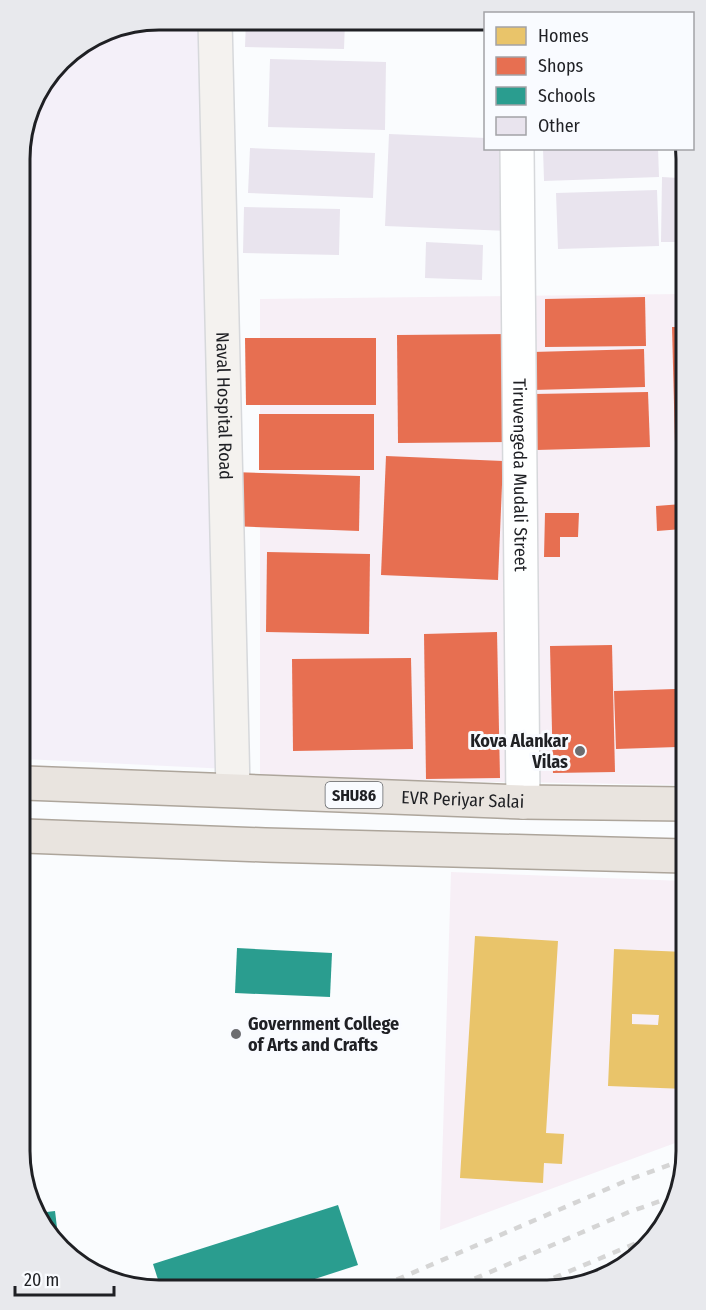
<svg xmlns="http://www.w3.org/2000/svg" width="706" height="1310" font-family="'Fira Sans Condensed',sans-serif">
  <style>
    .commercial { fill: #f7eff6 }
    .industrial { fill: #f4f0f9 }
    .homes { fill: #e9c46a; fill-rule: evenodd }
    .shops { fill: #e76f51 }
    .schools { fill: #2a9d8f }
    .building { fill: #e9e4ee }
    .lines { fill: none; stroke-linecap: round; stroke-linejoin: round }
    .street-casing { stroke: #d6d8db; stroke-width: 36 }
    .secondary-casing { stroke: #d6d8db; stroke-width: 36 }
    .primary-casing { stroke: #ada59b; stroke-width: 36 }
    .street { stroke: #feffff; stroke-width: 33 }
    .secondary { stroke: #f4f2ef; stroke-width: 33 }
    .primary { stroke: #e9e4df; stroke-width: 33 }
    .rail { stroke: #d5d5d5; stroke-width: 4.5; stroke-dasharray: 8 8; stroke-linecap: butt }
    .poi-dot { fill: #6c6d70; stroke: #f9fbff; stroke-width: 2 }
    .labels { text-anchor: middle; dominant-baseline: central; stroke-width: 6; stroke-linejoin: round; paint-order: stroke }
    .shield { fill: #f9fbff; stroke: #606266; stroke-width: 1.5 }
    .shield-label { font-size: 16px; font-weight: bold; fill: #1f2024 }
    .street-label { font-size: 18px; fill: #1f2024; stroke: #f9fbff }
    .poi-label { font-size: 18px; font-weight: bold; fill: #1f2024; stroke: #f9fbff; text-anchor: end }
    .rim { fill: none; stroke: #1f2024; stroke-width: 3 }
  </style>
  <rect width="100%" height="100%" fill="#fafcfe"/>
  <!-- commercial -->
  <g class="commercial">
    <polygon points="680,294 684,785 260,778 260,299"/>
    <polygon points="451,872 684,881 686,1139 440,1230"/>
  </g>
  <!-- industrial -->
  <polygon class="industrial" points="159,20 206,20 228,769 24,759 21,141 34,97 67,54 106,30"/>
  <!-- homes -->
  <g class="homes">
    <polygon points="475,936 558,941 546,1133 564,1134 562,1164 544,1163 543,1183 460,1178"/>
    <path d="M 614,949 L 685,952 L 686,1089 L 608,1086 ZM 632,1014 L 659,1015 L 658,1025 L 632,1024 Z"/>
  </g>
  <!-- shops -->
  <g class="shops">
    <polygon points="645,297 646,346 545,347 545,299"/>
    <polygon points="672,327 680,327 681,443 675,443"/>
    <polygon points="510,334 511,442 398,443 397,335"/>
    <polygon points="245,338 376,338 376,405 246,405"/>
    <polygon points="644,349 645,387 533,390 532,352"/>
    <polygon points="648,392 650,447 536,450 534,394"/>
    <rect x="259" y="414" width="115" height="56"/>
    <polygon points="386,456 503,461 498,580 381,575"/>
    <polygon points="232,472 360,476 359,531 230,526"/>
    <polygon points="682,504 682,529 657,531 656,506"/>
    <polygon points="545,513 579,513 578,537 560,537 560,557 544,557"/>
    <polygon points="267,552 370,554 369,634 266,632"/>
    <polygon points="497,632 500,778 426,779 424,634"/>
    <polygon points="612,645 615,772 553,773 550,646"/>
    <polygon points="411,658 413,749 293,751 292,659"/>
    <polygon points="675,689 677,747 616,749 614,691"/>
  </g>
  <!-- schools -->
  <g class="schools">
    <polygon points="237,948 332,953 330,997 235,993"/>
    <polygon points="338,1205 358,1265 290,1287 161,1289 153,1264"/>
    <polygon points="55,1211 59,1244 38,1213"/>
  </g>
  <!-- building -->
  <g class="building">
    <polygon points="246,20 345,21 344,49 245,47"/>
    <polygon points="270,59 386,62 385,130 268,127"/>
    <polygon points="389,134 486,138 486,148 513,148 509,231 385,226"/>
    <polygon points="250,148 375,153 373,198 248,193"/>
    <polygon points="543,148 658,148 659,177 544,181"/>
    <polygon points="662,177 679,178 680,242 661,242"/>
    <polygon points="657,190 659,246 558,249 556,193"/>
    <polygon points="244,207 340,209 339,255 243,253"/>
    <polygon points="426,242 483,245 482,280 425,278"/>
  </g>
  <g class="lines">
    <!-- street casing -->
    <g class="street-casing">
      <g id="street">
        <path id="s1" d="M 517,148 L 523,802"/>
      </g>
    </g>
    <!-- secondary casing -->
    <g class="secondary-casing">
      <g id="secondary">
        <path id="s2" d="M 215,20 L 233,790"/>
      </g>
    </g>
    <!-- primary casing -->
    <g class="primary-casing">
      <g id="primary">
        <path id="s3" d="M 25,783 L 523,802 L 684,804"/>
        <polyline points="25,836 265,845 684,856"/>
      </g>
    </g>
    <!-- street -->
    <use href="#street" class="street"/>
    <!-- secondary -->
    <use href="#secondary" class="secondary"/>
    <!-- primary -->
    <use href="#primary" class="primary"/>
    <!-- rail -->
    <g class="rail">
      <polyline points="588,1283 598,1279"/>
      <polyline points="539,1284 658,1234"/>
      <polyline points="460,1285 629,1212 672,1197"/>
      <polyline points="382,1286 628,1180 686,1159"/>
    </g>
  </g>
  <!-- markers -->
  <g class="poi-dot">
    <circle cx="580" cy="751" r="6"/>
    <circle cx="236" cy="1034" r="6"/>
  </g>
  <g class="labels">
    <!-- shield labels -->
    <rect class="shield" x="325.5" y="782" width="57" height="26" rx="4.5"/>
    <g class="shield-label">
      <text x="354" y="795">SHU86</text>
    </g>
    <!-- street labels -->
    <g class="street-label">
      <text stroke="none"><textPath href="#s2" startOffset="386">Naval Hospital Road</textPath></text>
      <text stroke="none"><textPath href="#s1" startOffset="327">Tiruvengeda Mudali Street</textPath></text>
      <text stroke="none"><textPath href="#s3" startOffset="438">EVR Periyar Salai</textPath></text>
    </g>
    <!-- poi labels -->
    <g class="poi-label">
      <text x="568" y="741">Kova Alankar<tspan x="568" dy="21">Vilas</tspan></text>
      <text x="248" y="1024" text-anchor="start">Government College<tspan x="248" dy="21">of Arts and Crafts</tspan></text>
    </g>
  </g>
  <!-- crop -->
  <path d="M0 0H706V1310H0ZM159 30H547A129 129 0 0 1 676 159V1151A129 129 0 0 1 547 1280H159A129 129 0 0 1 30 1151V159A129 129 0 0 1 159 30Z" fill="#e8e9ed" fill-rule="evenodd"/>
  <path class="rim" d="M159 30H547A129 129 0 0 1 676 159V1151A129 129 0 0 1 547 1280H159A129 129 0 0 1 30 1151V159A129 129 0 0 1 159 30Z"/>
  <!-- legend -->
  <rect x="484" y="12" width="210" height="138" fill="#f9fbff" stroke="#a2a3a7" stroke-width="1.5"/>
  <rect x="496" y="27" width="30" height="18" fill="#e9c46a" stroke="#a2a3a7" stroke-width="1.5"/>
  <text x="538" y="42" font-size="18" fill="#1f2024">Homes</text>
  <rect x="496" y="57" width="30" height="18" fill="#e76f51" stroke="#a2a3a7" stroke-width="1.5"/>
  <text x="538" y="72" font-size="18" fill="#1f2024">Shops</text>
  <rect x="496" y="87" width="30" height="18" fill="#2a9d8f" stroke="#a2a3a7" stroke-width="1.5"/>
  <text x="538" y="102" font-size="18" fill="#1f2024">Schools</text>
  <rect x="496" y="117" width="30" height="18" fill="#e9e4ee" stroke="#a2a3a7" stroke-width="1.5"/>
  <text x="538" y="132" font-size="18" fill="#1f2024">Other</text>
  <!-- scale -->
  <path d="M15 1286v9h99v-9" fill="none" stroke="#1f2024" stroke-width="3"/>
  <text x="24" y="1286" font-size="18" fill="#1f2024" stroke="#f9fbff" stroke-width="4.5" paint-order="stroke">20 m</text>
</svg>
